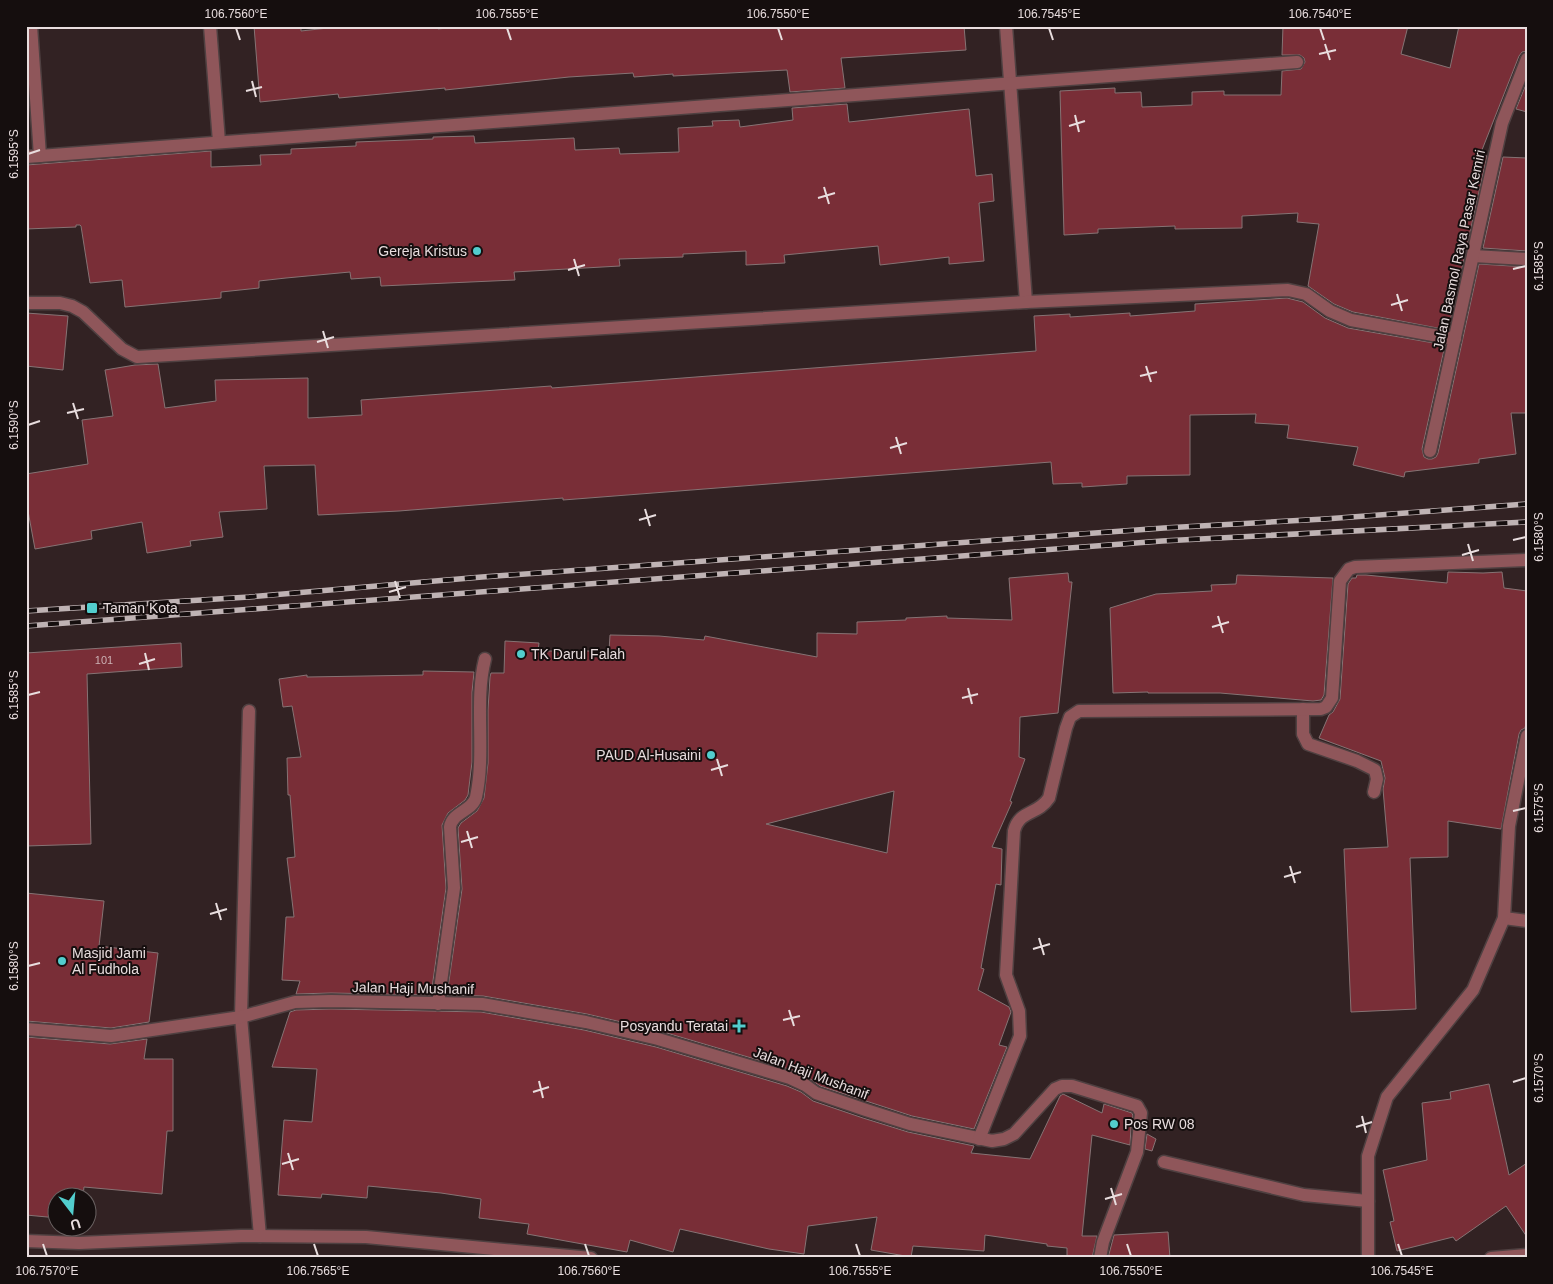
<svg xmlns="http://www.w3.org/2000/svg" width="1553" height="1284" font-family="Helvetica,sans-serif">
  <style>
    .building { fill: #792e37; stroke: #867374; fill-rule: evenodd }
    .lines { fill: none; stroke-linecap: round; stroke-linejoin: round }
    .lane-casing { stroke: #4f4041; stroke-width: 15 }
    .street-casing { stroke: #4f4041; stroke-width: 15 }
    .lane { stroke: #8f565a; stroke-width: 12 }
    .street { stroke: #8f565a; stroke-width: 12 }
    .rail-casing { stroke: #bfb3b4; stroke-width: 5.5 }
    .rail { stroke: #150e0e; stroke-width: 4; stroke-dasharray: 11; stroke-linecap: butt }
    .ticks { fill: none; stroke: #e8ddde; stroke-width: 2 }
    .poi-dot { fill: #52cdcd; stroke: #150e0e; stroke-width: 2 }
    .labels { text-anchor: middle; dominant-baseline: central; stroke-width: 4; stroke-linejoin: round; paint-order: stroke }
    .number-label { font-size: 11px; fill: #ccb1b4 }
    .street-label { font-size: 14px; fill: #e8ddde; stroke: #150e0e }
    .poi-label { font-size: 14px; fill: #e8ddde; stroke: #150e0e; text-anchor: start }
    .neatline { fill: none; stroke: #e8ddde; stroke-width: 2 }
    .ticks-label { font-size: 12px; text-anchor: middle; fill: #e8ddde }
  </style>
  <rect width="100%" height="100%" fill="#322223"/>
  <!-- building -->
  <g class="building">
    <polygon points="254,26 301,26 301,31 346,26 438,26 438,29 466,26 964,26 966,50 841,58 845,88 790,92 787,70 673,76 673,74 634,77 633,73 569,77 445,90 445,88 339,98 338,94 260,102"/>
    <polygon points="1283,26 1408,26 1401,54 1450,68 1459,26 1527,26 1527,51 1522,52 1519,56 1480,155 1487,156 1448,330 1353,312 1334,304 1308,286 1319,224 1297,222 1298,213 1242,216 1242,228 1175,229 1175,226 1098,229 1098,233 1064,235 1060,91 1115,88 1115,93 1141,92 1142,107 1192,105 1192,92 1224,91 1224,95 1281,95 1282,71 1301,69 1305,62 1304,58 1300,55 1282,55"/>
    <polygon points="1527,82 1527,112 1516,109"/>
    <polygon points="847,104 849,122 969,109 976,176 992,174 994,201 979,203 984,261 949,264 949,257 880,265 878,246 784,255 785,263 746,265 746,251 683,254 683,257 619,259 620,266 514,272 515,280 381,286 380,277 351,279 350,272 286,278 259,281 259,288 221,292 221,298 125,307 122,280 90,283 81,226 80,225 76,225 76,227 26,229 26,165 211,151 211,167 261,165 260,155 291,154 291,149 356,146 356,142 433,139 433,137 474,136 475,143 574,138 575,150 619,148 620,154 679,152 678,128 713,126 712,121 739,120 740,127 793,120 792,108"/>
    <polygon points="1503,157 1527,158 1527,251 1483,248"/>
    <polygon points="1479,264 1527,267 1526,413 1511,413 1516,454 1479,459 1479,463 1405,472 1404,477 1353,465 1358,447 1287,438 1289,425 1255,423 1256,414 1190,415 1190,475 1127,476 1127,484 1082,487 1082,483 1053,484 1051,462 563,500 563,498 399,511 318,515 315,465 264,466 267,509 219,512 223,537 190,541 191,546 147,553 142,522 91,531 92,539 35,549 26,500 26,474 88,464 82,420 113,416 105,370 135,365 158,364 165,408 216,401 215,380 308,378 308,418 362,415 361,400 551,386 552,388 1036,351 1034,316 1070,314 1070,317 1130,313 1130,316 1195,311 1195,304 1287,298 1303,302 1325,318 1348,328 1445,345 1422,449 1424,457 1428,459 1432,459 1436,457 1438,453"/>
    <polygon points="26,313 68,316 63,370 26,366"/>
    <polygon points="1448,572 1483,573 1502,572 1504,588 1527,591 1527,718 1525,728 1521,730 1519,734 1501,829 1448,821 1448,857 1410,858 1416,1009 1351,1012 1344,849 1388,847 1383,789 1385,778 1381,761 1319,738 1329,715 1333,712 1340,699 1348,584 1352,578 1356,578 1357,575 1366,575 1447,583"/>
    <path d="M 1068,573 L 1069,582 L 1072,582 L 1058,713 L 1020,717 L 1019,757 L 1025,759 L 1010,801 L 1012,802 L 992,847 L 1002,849 L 1001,885 L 996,884 L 981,968 L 984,969 L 978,990 L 1009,1007 L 1011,1012 L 999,1045 L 1007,1047 L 974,1129 L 912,1116 L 820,1086 L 809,1078 L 792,1070 L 660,1031 L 587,1014 L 483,996 L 447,995 L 462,889 L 458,828 L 461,823 L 477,811 L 484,798 L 488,763 L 488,710 L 490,677 L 491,673 L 504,673 L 505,641 L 539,643 L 538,651 L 609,651 L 610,635 L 659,636 L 704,640 L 705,636 L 817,657 L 817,633 L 857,634 L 857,622 L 906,620 L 906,618 L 947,616 L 947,618 L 1012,620 L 1009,578 ZM 894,791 L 887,853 L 766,824 Z"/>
    <polygon points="1237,575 1333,578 1324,695 1321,700 1313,701 1220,693 1148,693 1148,692 1113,693 1110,608 1156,594 1212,591 1211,585 1236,584"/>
    <polygon points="181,643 182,667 87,674 91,844 26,846 26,653"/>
    <polygon points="423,671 474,672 472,692 472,762 468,795 465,800 448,813 442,825 446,888 431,995 331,993 296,994 300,981 282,980 286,917 294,917 287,858 295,857 290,795 288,795 287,758 301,757 292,706 283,707 279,679 307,675 307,677 423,675"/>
    <polygon points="26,893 104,901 99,946 158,953 149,1022 111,1028 26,1021"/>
    <polygon points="331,1009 481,1012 584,1030 656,1047 787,1086 801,1092 813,1101 863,1118 908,1132 974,1146 971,1153 1030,1159 1060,1096 1063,1094 1102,1113 1104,1104 1132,1113 1133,1116 1129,1126 1131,1127 1130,1145 1092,1135 1082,1236 1097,1236 1092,1258 1067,1258 1067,1248 1047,1246 1047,1244 985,1235 984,1251 913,1246 911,1257 871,1250 877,1217 808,1226 804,1254 769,1249 680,1229 673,1252 630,1240 627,1252 527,1234 529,1224 479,1218 481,1199 441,1193 368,1186 367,1198 322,1194 321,1198 278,1195 284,1120 312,1122 317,1069 272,1067 290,1012 296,1010"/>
    <polygon points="26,1037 110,1044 147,1039 144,1059 173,1059 173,1131 167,1131 162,1194 84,1187 83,1196 58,1196 58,1218 26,1215"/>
    <polygon points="1489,1084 1509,1175 1527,1163 1527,1237 1506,1206 1456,1241 1453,1237 1397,1251 1390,1222 1394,1221 1383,1170 1427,1160 1422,1103 1451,1099 1450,1092"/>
    <polygon points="1147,1134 1156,1139 1152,1151 1145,1149"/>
    <polygon points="1168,1232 1170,1258 1108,1258 1114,1235"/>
  </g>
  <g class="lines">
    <!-- lane casing -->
    <g class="lane-casing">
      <g id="lane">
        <polyline points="249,711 241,1017 260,1236"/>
        <polyline points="1504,918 1527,921"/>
        <polyline points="1164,1162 1304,1195 1368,1201"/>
        <polyline points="1368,1258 1368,1156 1387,1097 1473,990 1504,918 1509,826 1527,736"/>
      </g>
    </g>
    <!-- street casing -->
    <g class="street-casing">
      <g id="street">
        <polyline points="31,26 40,156"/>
        <polyline points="210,26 219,142"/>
        <polyline points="1006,26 1026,302"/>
        <polyline points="26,157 1297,62"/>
        <polyline points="1473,256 1527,259"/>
        <polyline points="26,303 60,303 72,306 83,312 122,349 137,357 1026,302 1288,290 1306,294 1330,311 1351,320 1455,339"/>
        <polyline points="1430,451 1502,123 1527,59"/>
        <polyline points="1303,709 1303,734 1308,744 1357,761 1375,770 1377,779 1374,792"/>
        <path d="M 438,1004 L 454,888 L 450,827 C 452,812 473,811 476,797 C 486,751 474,703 485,659"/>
        <polyline points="26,1029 111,1036 241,1017 295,1002 331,1001 482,1004 586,1022 658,1039 790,1078 805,1085 816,1093 866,1110 910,1124 992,1141 1004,1139 1014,1134 1055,1089 1062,1086 1072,1086 1137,1106 1141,1113 1137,1152 1103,1242 1100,1258"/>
        <path d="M 979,1139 L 1020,1036 L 1019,1011 L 1006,975 L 1014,831 C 1020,809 1037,816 1049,798 L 1066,728 L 1070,717 L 1079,711 L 1321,709 L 1326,707 L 1332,698 L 1340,581 L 1349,569 L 1355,567 L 1527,560"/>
        <polyline points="26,1241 79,1243 241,1236 366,1237 591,1258"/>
        <polyline points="1491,1258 1527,1255"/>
      </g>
    </g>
    <!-- lane -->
    <use href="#lane" class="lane"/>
    <!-- street -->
    <use href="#street" class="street"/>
    <!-- rail casing -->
    <g class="rail-casing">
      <g id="rail">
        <polyline points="26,611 249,597 482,577 1164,528 1325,519 1527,504"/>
        <polyline points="26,626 1162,541 1527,522"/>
      </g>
    </g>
    <!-- rail -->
    <use href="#rail" class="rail"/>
  </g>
  <!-- ticks -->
  <path class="ticks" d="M 236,28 L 240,40M 507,28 L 511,40M 778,28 L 782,40M 1049,28 L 1053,40M 1320,28 L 1324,40M 1325,44 L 1330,60M 1319,54 L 1336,50M 252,81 L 256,97M 246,91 L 262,87M 1075,115 L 1079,132M 1069,126 L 1085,121M 28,154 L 40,150M 824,187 L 829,204M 818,198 L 835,193M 574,259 L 579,276M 1513,269 L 1526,266M 568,270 L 585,265M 1397,294 L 1402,311M 1391,305 L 1408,300M 323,331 L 328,348M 317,342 L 334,337M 1146,366 L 1151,382M 1140,376 L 1157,372M 73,403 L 78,419M 67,413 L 84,409M 28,425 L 40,421M 896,437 L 901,454M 890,448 L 907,443M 645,509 L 650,526M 639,520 L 656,515M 1513,540 L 1526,537M 1468,544 L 1473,561M 1462,555 L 1479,550M 395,581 L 400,598M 389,592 L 406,587M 1218,616 L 1223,633M 1212,627 L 1229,622M 145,653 L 149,670M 139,664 L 155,659M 968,688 L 972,704M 28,695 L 40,692M 962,698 L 978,694M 717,759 L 722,776M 711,770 L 728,765M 1513,811 L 1526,808M 467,831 L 472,848M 461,842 L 478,837M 1290,866 L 1295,883M 1284,877 L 1301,872M 216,903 L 221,920M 210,914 L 227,909M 1039,938 L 1044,955M 1033,949 L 1050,944M 28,966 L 40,963M 789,1010 L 794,1026M 783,1020 L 800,1016M 539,1081 L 543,1098M 1513,1082 L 1526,1078M 533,1092 L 549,1087M 1362,1116 L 1366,1133M 1356,1127 L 1372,1122M 288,1153 L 293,1170M 282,1164 L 299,1159M 1111,1188 L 1116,1205M 1105,1199 L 1122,1194M 43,1244 L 47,1256M 314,1244 L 318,1256M 585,1244 L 589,1256M 856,1244 L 860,1256M 1127,1244 L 1131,1256M 1398,1244 L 1402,1256"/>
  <!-- markers -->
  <g class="poi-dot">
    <circle cx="477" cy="251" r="5"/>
    <rect x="86" y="602" width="12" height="12" rx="2.5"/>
    <circle cx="521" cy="654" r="5"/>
    <circle cx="711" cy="755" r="5"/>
    <circle cx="62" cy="961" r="5"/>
    <path d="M736.5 1018.5h5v5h5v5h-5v5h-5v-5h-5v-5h5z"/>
    <circle cx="1114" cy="1124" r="5"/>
  </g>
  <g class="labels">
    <!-- number labels -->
    <g class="number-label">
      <text x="104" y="660">101</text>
    </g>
    <!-- street labels -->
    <g class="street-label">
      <text transform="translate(1459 250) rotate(-78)">Jalan Basmol Raya Pasar Kemiri</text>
      <text transform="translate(413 988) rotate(1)">Jalan Haji Mushanif</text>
      <text transform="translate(811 1073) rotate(21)">Jalan Haji Mushanif</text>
    </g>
    <!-- poi labels -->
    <g class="poi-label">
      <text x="467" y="251" text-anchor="end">Gereja Kristus</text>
      <text x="103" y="608">Taman Kota</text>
      <text x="531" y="654">TK Darul Falah</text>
      <text x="701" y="755" text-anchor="end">PAUD Al-Husaini</text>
      <text x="72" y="953">Masjid Jami<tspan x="72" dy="16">Al Fudhola</tspan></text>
      <text x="728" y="1026" text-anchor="end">Posyandu Teratai</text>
      <text x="1124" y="1124">Pos RW 08</text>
    </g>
  </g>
  <!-- border -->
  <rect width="1553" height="1284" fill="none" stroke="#150e0e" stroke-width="55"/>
  <!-- north arrow -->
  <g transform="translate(72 1212) rotate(164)"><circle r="24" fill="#150e0e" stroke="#696161"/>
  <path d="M0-4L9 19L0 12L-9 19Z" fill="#52cdcd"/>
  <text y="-8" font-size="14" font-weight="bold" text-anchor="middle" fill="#e8ddde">U</text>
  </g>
  <rect x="28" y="28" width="1498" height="1228" class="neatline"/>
  <g class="ticks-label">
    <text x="236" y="18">106.7560°E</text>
    <text x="507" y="18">106.7555°E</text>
    <text x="778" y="18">106.7550°E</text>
    <text x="1049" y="18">106.7545°E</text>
    <text x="1320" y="18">106.7540°E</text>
    <text transform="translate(14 154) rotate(-90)" y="4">6.1595°S</text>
    <text transform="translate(1539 266) rotate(-90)" y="4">6.1585°S</text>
    <text transform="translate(14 425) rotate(-90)" y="4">6.1590°S</text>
    <text transform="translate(1539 537) rotate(-90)" y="4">6.1580°S</text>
    <text transform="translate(14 695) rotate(-90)" y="4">6.1585°S</text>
    <text transform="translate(1539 808) rotate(-90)" y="4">6.1575°S</text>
    <text transform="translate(14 966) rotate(-90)" y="4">6.1580°S</text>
    <text transform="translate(1539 1078) rotate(-90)" y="4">6.1570°S</text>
    <text x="47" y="1275">106.7570°E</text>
    <text x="318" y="1275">106.7565°E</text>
    <text x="589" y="1275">106.7560°E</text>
    <text x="860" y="1275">106.7555°E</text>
    <text x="1131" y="1275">106.7550°E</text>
    <text x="1402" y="1275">106.7545°E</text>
  </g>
</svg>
